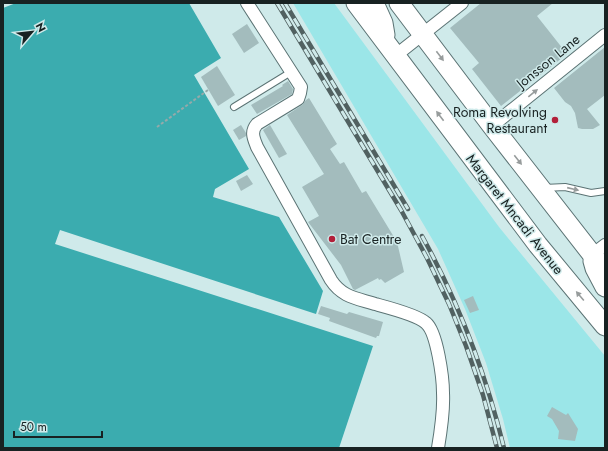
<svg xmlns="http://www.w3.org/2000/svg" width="608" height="451" font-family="Jost,sans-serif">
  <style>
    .green { fill: #9be6e8 }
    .water { fill: #3bacaf }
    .building { fill: #a3bcbd }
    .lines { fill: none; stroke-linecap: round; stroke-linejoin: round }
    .lane-casing { stroke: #5b7374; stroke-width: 8 }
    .street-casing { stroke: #5b7374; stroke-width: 14 }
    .primary-casing { stroke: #5b7374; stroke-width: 21 }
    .path { stroke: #95aaaa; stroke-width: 2; stroke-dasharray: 3 2; stroke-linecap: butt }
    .lane { stroke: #fff; stroke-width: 6 }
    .street { stroke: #fff; stroke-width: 12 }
    .primary { stroke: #fff; stroke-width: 19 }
    .rail-casing { stroke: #516161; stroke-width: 4.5 }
    .rail { stroke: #cfeaea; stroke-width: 3; stroke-dasharray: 9; stroke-linecap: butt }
    .oneway { fill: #979c9c }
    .poi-dot { fill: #b21f39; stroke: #cfeaea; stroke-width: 1.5 }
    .labels { text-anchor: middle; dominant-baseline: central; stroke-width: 3; stroke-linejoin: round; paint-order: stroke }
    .street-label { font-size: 14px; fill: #182222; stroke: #cfeaea }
    .poi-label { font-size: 14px; fill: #182222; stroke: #cfeaea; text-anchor: end }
  </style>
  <rect width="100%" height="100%" fill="#cfeaea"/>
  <!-- green -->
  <polygon class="green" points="293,3 334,3 499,227 605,356 605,448 510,448 503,419 486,363 465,309 438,249"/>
  <!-- water -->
  <polygon class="water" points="16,3 189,3 221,58 194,75 249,169 215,189 213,197 279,217 323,291 316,314 60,230 55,244 373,346 339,448 3,448 3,8"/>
  <!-- building -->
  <g class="building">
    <polygon points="481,3 553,3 537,16 567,54 501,106 472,69 479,63 450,28"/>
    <polygon points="247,24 259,43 244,53 232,34"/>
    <polygon points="605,47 605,95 587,109 600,125 593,129 582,129 578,128 575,113 571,106 565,102 554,88"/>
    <polygon points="217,66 235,95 218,106 201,77"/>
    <polygon points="288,81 293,89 292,94 257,114 251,105 283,86 282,85"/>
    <polygon points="309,98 337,144 330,149 340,164 344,162 362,193 366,191 397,242 404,272 385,283 381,279 379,280 378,278 355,290 353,289 341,265 308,222 319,216 302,187 324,174 287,115 302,105 306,100"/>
    <polygon points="241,125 246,133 246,136 239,140 233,130"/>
    <polygon points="270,125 287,154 279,158 263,130"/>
    <polygon points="247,175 253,184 241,191 236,181"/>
    <polygon points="473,296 479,310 470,313 464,300"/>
    <polygon points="321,306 347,314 349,312 383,322 379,336 377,336 376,338 329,321 330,318 318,314"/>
    <polygon points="552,407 566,415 568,413 578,429 575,441 558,439 559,431 552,419 547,416"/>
  </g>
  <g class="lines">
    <!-- lane casing -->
    <g class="lane-casing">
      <g id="lane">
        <polyline points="234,107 291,72"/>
        <polyline points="544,188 565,187 591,193 605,191"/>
      </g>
    </g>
    <!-- street casing -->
    <g class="street-casing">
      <g id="street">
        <path d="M 247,3 L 301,87 L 300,93 L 298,99 L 257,124 C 250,132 254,139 257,147 L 331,280 C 342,297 356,298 375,304 C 386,307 418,315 426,323 C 437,332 443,378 443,393 C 444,411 441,430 438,448"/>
        <polyline points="395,56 462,3"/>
        <polyline points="492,126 605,35"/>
        <polyline points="592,255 605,245"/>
      </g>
    </g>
    <!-- primary casing -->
    <g class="primary-casing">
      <g id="primary">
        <polyline points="356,3 538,245 605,326"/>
        <polyline points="374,3 383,23 385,35"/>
        <polyline points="399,3 492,126 605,271"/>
        <polyline points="593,261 595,268 605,287"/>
      </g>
    </g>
    <!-- path -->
    <polyline class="path" points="157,127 208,90"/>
    <!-- lane -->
    <use href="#lane" class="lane"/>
    <!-- street -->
    <use href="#street" class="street"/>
    <!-- primary -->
    <use href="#primary" class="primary"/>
    <!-- rail casing -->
    <g class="rail-casing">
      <g id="rail">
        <polyline points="277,3 401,210 427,258 449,304 466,346 483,395 497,448"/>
        <polyline points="285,3 408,209"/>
        <path d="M 422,236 C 459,303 486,374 504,448"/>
      </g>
    </g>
    <!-- rail -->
    <use href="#rail" class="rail"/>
  </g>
  <!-- one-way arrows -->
  <defs><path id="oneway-solid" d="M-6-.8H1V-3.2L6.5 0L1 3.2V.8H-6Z"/></defs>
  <g class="oneway">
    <use href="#oneway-solid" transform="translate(440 56) rotate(53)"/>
    <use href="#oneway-solid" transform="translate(533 93) rotate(-39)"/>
    <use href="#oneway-solid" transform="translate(440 116) rotate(-127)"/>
    <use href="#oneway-solid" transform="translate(518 160) rotate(52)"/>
    <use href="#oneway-solid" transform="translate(573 189) rotate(13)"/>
    <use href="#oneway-solid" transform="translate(580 296) rotate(-130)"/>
  </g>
  <!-- markers -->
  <g class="poi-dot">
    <circle cx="555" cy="120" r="4"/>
    <circle cx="332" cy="239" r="4"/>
  </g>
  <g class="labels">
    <!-- street labels -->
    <g class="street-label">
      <text transform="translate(548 61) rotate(-39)">Jonsson Lane</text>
      <text transform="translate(515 214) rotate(52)">Margaret Mncadi Avenue</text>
    </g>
    <!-- poi labels -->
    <g class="poi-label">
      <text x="547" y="112">Roma Revolving<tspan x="547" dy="16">Restaurant</tspan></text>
      <text x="340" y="239" text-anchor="start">Bat Centre</text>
    </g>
  </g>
  <!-- border -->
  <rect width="608" height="451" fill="none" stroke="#182222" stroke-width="8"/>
  <!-- north arrow -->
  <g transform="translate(32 32) rotate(62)" stroke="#cfeaea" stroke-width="3" paint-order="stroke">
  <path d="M0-3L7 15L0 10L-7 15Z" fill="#182222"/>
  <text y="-6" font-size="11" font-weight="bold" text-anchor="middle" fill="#182222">N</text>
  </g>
  <!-- scale -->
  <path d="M14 431v6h88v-6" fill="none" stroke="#182222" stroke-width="2"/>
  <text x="20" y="431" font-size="12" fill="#182222" stroke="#cfeaea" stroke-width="3" paint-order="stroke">50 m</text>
</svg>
